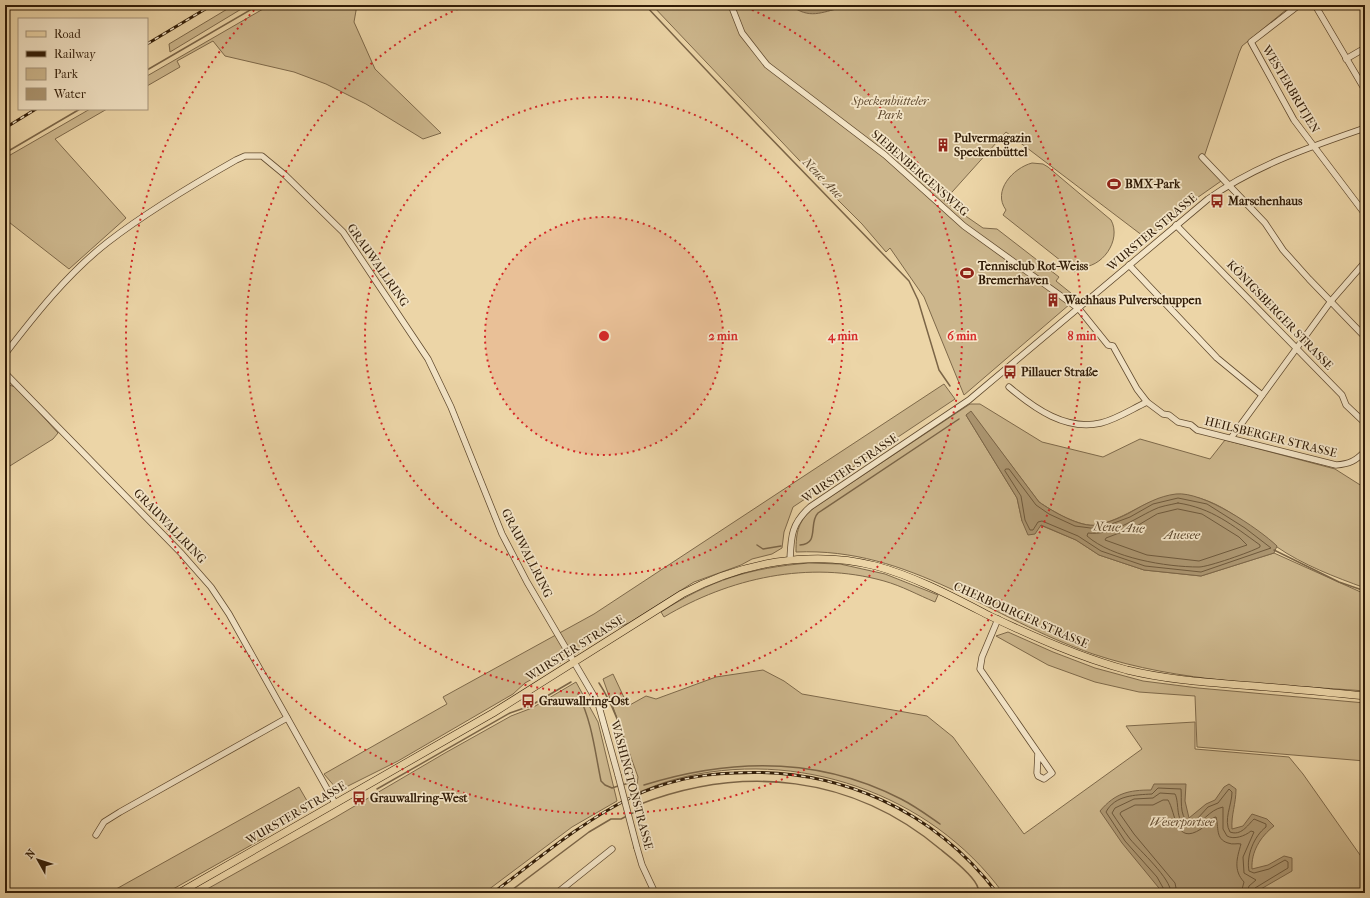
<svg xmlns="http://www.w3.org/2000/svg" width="1370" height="898" font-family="'IM FELL French Canon',serif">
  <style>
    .green { fill: #ccb68c; stroke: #7e694a }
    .water { fill: #ac9671; stroke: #7b6547 }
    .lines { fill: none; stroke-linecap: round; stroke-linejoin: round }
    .shore { stroke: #6e593c; stroke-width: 1 }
    .stream { stroke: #7b6547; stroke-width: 1.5 }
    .minor-casing { stroke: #604a2f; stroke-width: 7 }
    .major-casing { stroke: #311c07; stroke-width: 8 }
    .minor { stroke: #f3e4c6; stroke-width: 5.5 }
    .major { stroke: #ecd5a7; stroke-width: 7 }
    .rail-casing { stroke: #311c07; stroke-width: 3 }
    .rail { stroke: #f3e4c6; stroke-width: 1.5; stroke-dasharray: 4.5; stroke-linecap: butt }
    .minor-bridge-casing { stroke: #604a2f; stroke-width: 7; stroke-linecap: butt }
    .minor-bridge { stroke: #f3e4c6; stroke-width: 5.5 }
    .ring { fill: none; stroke: #d62828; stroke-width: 2; stroke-dasharray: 2 4 }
    .labels { text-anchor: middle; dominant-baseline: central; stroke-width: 3.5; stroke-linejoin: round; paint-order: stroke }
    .street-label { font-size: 12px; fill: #311c07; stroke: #f3e4c6 }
    .park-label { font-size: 12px; font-style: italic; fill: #604a2f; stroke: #f3e4c6 }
    .poi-label { font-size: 12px; font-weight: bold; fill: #311c07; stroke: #f3e4c6; text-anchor: start }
    .water-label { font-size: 13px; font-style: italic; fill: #5c472c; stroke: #f3e4c6 }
    .centre { fill: #d62828; stroke: #f3e4c6; stroke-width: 2 }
    .ring-label { font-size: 12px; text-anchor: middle; font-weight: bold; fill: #d62828; stroke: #f3e4c6; stroke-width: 3.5; stroke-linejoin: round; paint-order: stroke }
  </style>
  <rect width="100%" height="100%" fill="#ecd5a7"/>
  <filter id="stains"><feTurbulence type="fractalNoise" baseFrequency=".005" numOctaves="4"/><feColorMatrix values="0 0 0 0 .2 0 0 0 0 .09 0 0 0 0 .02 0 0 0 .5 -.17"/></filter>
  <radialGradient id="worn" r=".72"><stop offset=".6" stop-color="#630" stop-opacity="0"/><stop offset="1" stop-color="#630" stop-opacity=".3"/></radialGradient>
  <!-- green -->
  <g class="green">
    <polygon points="234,5 248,5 170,52 169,44"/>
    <polygon points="270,5 357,5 354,22 375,69 441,133 423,139 366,104 326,84 294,72 225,56 213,41 177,61 180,67 147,86 147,76"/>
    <polygon points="652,5 1292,5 1242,46 1239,53 1204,157 1224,179 1194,200 1147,239 1006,132 944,201 983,228 997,229 1059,277 1056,281 1077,298 964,395 924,297 890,248 886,252 862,224 817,179"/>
    <polygon points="90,109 107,109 55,139 126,218 69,269 5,219 5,158"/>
    <path d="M 1032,163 L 1043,164 L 1048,167 L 1111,220 C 1122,240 1102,269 1079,267 L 1075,272 L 1003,215 L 1006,210 C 992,191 1013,168 1032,163 Z"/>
    <polygon points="5,384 16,387 58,433 53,439 5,469"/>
    <polygon points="944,384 955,399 793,507 784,532 782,548 772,554 752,559 741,565 694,582 629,623 606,632 573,656 525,683 513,694 398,761 344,788 336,788 324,774 447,704 443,697 594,614"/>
    <path d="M 970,404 L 980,404 L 1042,442 L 1103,457 L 1140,439 L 1210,459 L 1225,440 L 1335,469 L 1365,488 L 1365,588 C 1335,577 1303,565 1277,547 C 1254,530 1223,502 1194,497 C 1153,489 1134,517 1097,525 C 1081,528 1052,511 1039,502 L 971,412 L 966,415 L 1017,498 L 1022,521 L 1040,525 L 1076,540 L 1099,555 L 1144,570 L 1201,576 L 1274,553 L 1365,594 L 1365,691 C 1274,684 1180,683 1093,654 C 991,619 910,547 796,552 C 796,531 798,521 815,507 Z"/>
    <path d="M 809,563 L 840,564 L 885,574 L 938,595 L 935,602 C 918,595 902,586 884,581 C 809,560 729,578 664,617 L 661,612 C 711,580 749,568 809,563 Z"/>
    <polygon points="1008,632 1053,652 1095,668 1143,681 1198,688 1365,703 1365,761 1197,747 1195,696 1139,692 1095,682 1048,665 996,636"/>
    <path d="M 763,670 L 784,681 L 802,694 L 927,716 L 953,737 L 1024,834 L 1142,749 L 1126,726 L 1195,722 L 1195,749 L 1289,757 L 1303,774 L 1365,862 L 1365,893 L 1143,893 L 1141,890 L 1138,893 L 1003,893 C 930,793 796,747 676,779 C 663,782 650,788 636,793 L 638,777 L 603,679 L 613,674 L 628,706 L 646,696 L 656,699 L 716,677 Z"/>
    <polygon points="576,682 598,722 617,801 572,827 484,893 200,893 336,817 445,753 511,716 532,708"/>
    <polygon points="299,787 310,806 262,839 166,893 109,893"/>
  </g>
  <!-- water -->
  <g class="water">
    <path d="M 790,5 L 843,5 L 841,8 C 821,12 810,20 790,5 Z"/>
    <path d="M 971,411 L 1039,502 C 1052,511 1080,528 1097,525 C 1108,523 1122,517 1131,512 C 1145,504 1159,496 1176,494 C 1203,491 1258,528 1277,546 L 1274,553 L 1201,576 L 1144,570 L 1099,555 L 1076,540 L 1041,525 L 1035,534 L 1028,535 L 1022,521 L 1017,498 L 966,415 Z"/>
    <path d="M 1154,784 L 1186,784 L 1185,801 L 1189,818 L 1206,804 L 1215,800 L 1224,787 L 1229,784 L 1236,789 C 1236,804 1231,815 1232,829 L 1243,826 L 1252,814 L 1267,819 L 1274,826 C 1260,837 1251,852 1252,869 L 1268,865 L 1284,856 L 1292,858 L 1292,871 L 1254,893 L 1163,893 L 1122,843 L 1100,811 C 1115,793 1129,790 1151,790 Z"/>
  </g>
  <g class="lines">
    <!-- shore -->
    <g class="shore">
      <polygon points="1006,469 1009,469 1036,505 1049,514 1075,526 1098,529 1130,517 1153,504 1178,498 1207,504 1245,528 1271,548 1201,572 1145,566 1101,551 1078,536 1042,521 1038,522 1033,530 1030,530 1025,520 1021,496 1005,471"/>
      <path d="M 1178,503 C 1212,508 1232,525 1260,545 L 1260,547 C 1251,552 1208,567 1199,567 C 1166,567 1112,558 1087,536 L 1088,533 C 1111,536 1134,519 1153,510 C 1160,506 1170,505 1178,503 Z"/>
      <polygon points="1178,509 1202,514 1239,537 1247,545 1199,561 1147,555 1105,540 1106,538 1135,527 1157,514"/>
      <path d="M 1166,893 L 1157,877 L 1125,841 L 1106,812 C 1115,795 1135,795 1152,794 L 1158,788 L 1181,789 C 1182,799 1179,815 1188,822 L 1197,819 L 1208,807 L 1218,803 L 1229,789 L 1232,792 C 1232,805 1223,820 1230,832 C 1241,836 1247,826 1254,819 L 1266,824 L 1266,827 C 1254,836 1246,856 1249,871 L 1254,873 L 1269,869 L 1285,860 L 1288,862 L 1288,868 L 1255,888 L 1252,893"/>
      <path d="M 1171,893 C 1171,878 1140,851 1130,839 C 1124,831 1118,822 1112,813 L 1115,808 L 1134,799 L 1153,798 L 1160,793 L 1175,794 C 1180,803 1174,824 1190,827 C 1203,824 1208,810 1223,807 L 1223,829 L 1227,836 C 1234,840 1245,836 1251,831 L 1254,832 L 1243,857 L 1244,873 L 1256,880 L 1249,886 L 1247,893"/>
      <path d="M 1177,893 L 1175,883 L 1134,834 L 1120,814 L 1121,812 L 1135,805 L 1153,805 L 1163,800 L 1168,800 C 1176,813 1175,846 1201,829 C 1206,825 1210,818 1216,817 C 1219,827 1215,839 1228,843 C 1233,845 1237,843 1241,844 C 1237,858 1233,870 1244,882 L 1241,893"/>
    </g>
    <!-- stream -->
    <g class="stream">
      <polyline points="645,5 757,124 909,281 918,300 939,370 950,386"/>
      <polyline points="147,70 259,5"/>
      <polyline points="5,153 80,109"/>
      <polyline points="757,545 763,549 781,546"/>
      <path d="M 800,545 C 820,544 808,523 818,513 L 959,419"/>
      <polyline points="1274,550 1339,582 1365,591"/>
      <path d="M 599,683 C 616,709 628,748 635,778 L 629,783 L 622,785"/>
      <path d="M 578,694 C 592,721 595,752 601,781 L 605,785 L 612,788 L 618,786"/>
      <path d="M 644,785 C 731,758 818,756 901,799 C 915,806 927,815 940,824"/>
      <polyline points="377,789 510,713 530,706 571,682"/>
      <path d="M 630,814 L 636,812 L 638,805 C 743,764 852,775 940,849 C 950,857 975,876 978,888"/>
      <polyline points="508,893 589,832 611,819 621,819 627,816"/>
    </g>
    <!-- minor casing -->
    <g class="minor-casing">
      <g id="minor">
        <path d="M 731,5 L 742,33 L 767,65 L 885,155 L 964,226 L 1079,309 L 1108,345 L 1113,346 L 1137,389 L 1147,402 L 1163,414 L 1169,415 L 1178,422 L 1191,425 L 1197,430 L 1336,465 C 1349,464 1356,461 1365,451"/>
        <polyline points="1299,5 1251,42 1294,120 1365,214"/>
        <polyline points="1315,5 1365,90"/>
        <polyline points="1346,59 1365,48"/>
        <polyline points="1202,157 1265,223 1283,250 1309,279 1365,337"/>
        <polyline points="1176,225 1342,395 1346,405 1365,423"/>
        <polyline points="1129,265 1217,358 1262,395"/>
        <path d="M 5,354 C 35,315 68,273 108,242 C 148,211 192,185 236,160 L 245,156 L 262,156 L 285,175 L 343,232 L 428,359 L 451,407 L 502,534 L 527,582 L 598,703 L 618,775"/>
        <polyline points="5,373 182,554 211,587 229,614 335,803"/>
        <path d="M 1009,387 C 1035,409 1066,431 1101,423 C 1117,419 1132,409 1147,402"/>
        <polyline points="1231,438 1331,301 1365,262"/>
        <path d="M 790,560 C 791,537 791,524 810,507 L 969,400 L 1208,199 C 1256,165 1310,147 1365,128"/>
        <polyline points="998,619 982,657 980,669 1052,773 1044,779 1038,776 1037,773 1038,753"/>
        <polyline points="96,835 104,822 120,812 287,718"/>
        <polyline points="637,848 642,865 655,893"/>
        <polyline points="557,893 612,849"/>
      </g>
    </g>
    <!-- major casing -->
    <g class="major-casing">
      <path id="major" d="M 179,893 L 493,713 L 682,594 C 740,563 811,549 876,566 C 916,577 953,597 990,616 C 1034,637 1079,657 1127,670 C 1164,679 1202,682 1240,685 C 1282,688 1323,692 1365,696"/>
    </g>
    <!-- minor -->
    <use href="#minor" class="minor"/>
    <!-- major -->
    <use href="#major" class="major"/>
    <!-- rail casing -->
    <g class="rail-casing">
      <g id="rail">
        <polyline points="147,44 212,5"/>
        <polyline points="5,128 36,109"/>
        <polyline points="5,891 8,893"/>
        <path d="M 493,893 C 538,859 581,822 632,797 C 663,782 700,774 734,773 C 838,767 934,810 997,893"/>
      </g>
    </g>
    <!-- rail -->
    <use href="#rail" class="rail"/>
    <!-- minor-bridge casing -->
    <g class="minor-bridge-casing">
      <polyline id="minor-bridge" points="618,775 637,848"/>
    </g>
    <!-- minor-bridge -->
    <use href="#minor-bridge" class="minor-bridge"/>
  </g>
  <!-- distance rings -->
  <circle cx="604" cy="336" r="119" fill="#d62828" fill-opacity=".12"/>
  <g class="ring">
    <circle cx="604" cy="336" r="119"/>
    <circle cx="604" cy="336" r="239"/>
    <path d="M741 5A358 358 0 1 1 467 5"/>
    <path d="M951 7A478 478 0 1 1 257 7"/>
  </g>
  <!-- icons -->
  <defs>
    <g id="building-bare" transform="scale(1.08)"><path d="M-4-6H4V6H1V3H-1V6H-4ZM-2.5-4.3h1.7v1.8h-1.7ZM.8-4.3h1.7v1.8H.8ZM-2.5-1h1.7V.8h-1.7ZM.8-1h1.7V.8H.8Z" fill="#8f2418" stroke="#f3e4c6" stroke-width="2.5" paint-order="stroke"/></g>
    <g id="stadium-bare" transform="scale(1.08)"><path d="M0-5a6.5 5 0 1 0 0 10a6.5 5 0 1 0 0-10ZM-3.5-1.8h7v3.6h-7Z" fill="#8f2418" stroke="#f3e4c6" stroke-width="2.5" paint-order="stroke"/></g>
    <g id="bus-bare" transform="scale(1.08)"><path d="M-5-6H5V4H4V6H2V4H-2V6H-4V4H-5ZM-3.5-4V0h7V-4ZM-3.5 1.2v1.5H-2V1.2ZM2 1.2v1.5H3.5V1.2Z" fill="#8f2418" stroke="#f3e4c6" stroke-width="2.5" paint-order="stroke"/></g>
  </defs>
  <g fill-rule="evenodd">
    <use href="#building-bare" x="943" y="145"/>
    <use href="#stadium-bare" x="1114" y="184"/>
    <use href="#bus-bare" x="1217" y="201"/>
    <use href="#stadium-bare" x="967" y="273"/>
    <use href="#building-bare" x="1053" y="300"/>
    <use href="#bus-bare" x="1010" y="372"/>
    <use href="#bus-bare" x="528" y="701"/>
    <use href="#bus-bare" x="359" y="798"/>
  </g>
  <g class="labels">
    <!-- street labels -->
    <g class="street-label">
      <text transform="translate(1291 89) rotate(59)">WESTERBRITJEN</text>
      <text transform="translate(920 173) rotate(41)">SIEBENBERGENSWEG</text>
      <text transform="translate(1152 232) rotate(-40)">WURSTER STRASSE</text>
      <text transform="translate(378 265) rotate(55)">GRAUWALLRING</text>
      <text transform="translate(1280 315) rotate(46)">KÖNIGSBERGER STRASSE</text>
      <text transform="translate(1271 437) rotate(14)">HEILSBERGER STRASSE</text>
      <text transform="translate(850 468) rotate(-34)">WURSTER STRASSE</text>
      <text transform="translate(170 526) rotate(46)">GRAUWALLRING</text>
      <text transform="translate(527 553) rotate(63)">GRAUWALLRING</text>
      <text transform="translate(1021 615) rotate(24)">CHERBOURGER STRASSE</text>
      <text transform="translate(575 648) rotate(-32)">WURSTER STRASSE</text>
      <text transform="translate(632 785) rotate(75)">WASHINGTONSTRASSE</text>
      <text transform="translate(296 813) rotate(-30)">WURSTER STRASSE</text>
    </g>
    <!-- park labels -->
    <g class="park-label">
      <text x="890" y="101">Speckenbütteler<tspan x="890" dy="14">Park</tspan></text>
      <text x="1182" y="822">Weserportsee</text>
    </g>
    <!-- poi labels -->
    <g class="poi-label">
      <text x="954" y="138">Pulvermagazin<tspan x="954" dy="14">Speckenbüttel</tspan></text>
      <text x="1125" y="184">BMX-Park</text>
      <text x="1228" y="201">Marschenhaus</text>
      <text x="978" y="266">Tennisclub Rot-Weiss<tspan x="978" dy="14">Bremerhaven</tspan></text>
      <text x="1064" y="300">Wachhaus Pulverschuppen</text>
      <text x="1021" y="372">Pillauer Straße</text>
      <text x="539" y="701">Grauwallring-Ost</text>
      <text x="370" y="798">Grauwallring-West</text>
    </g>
    <!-- water labels -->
    <g class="water-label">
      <text transform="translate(823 178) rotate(46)">Neue Aue</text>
      <text transform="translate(1119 527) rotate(3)">Neue Aue</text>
      <text x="1182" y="534">Auesee</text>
    </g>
  </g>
  <circle cx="604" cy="336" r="6" class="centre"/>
  <g class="ring-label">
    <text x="723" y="340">2 min</text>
    <text x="843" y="340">4 min</text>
    <text x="962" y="340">6 min</text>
    <text x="1082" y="340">8 min</text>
  </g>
  <!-- margin -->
  <rect width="1370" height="898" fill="none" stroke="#ecd5a7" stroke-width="20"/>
  <rect x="6" y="6" width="1358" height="886" fill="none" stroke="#311c07" stroke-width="2"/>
  <rect x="10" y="10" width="1350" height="878" fill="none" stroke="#311c07"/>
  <!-- legend -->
  <rect x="18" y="18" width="130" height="92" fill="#f3e4c6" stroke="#a5947a"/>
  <rect x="26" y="31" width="20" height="6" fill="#ecd5a7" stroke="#a5947a"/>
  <text x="54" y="38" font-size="12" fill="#311c07">Road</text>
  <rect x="26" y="51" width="20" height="6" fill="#311c07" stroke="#a5947a"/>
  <text x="54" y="58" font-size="12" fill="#311c07">Railway</text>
  <rect x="26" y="68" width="20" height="12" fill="#ccb68c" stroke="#a5947a"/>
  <text x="54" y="78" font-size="12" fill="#311c07">Park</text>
  <rect x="26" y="88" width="20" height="12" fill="#ac9671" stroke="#a5947a"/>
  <text x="54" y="98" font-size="12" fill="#311c07">Water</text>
  <!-- north arrow -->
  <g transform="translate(38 860) rotate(309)" stroke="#f3e4c6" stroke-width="3" paint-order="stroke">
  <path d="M0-3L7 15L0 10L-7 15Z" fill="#311c07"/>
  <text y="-6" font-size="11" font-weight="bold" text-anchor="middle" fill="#311c07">N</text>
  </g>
  <rect width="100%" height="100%" filter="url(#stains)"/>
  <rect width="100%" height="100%" fill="url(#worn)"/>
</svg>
